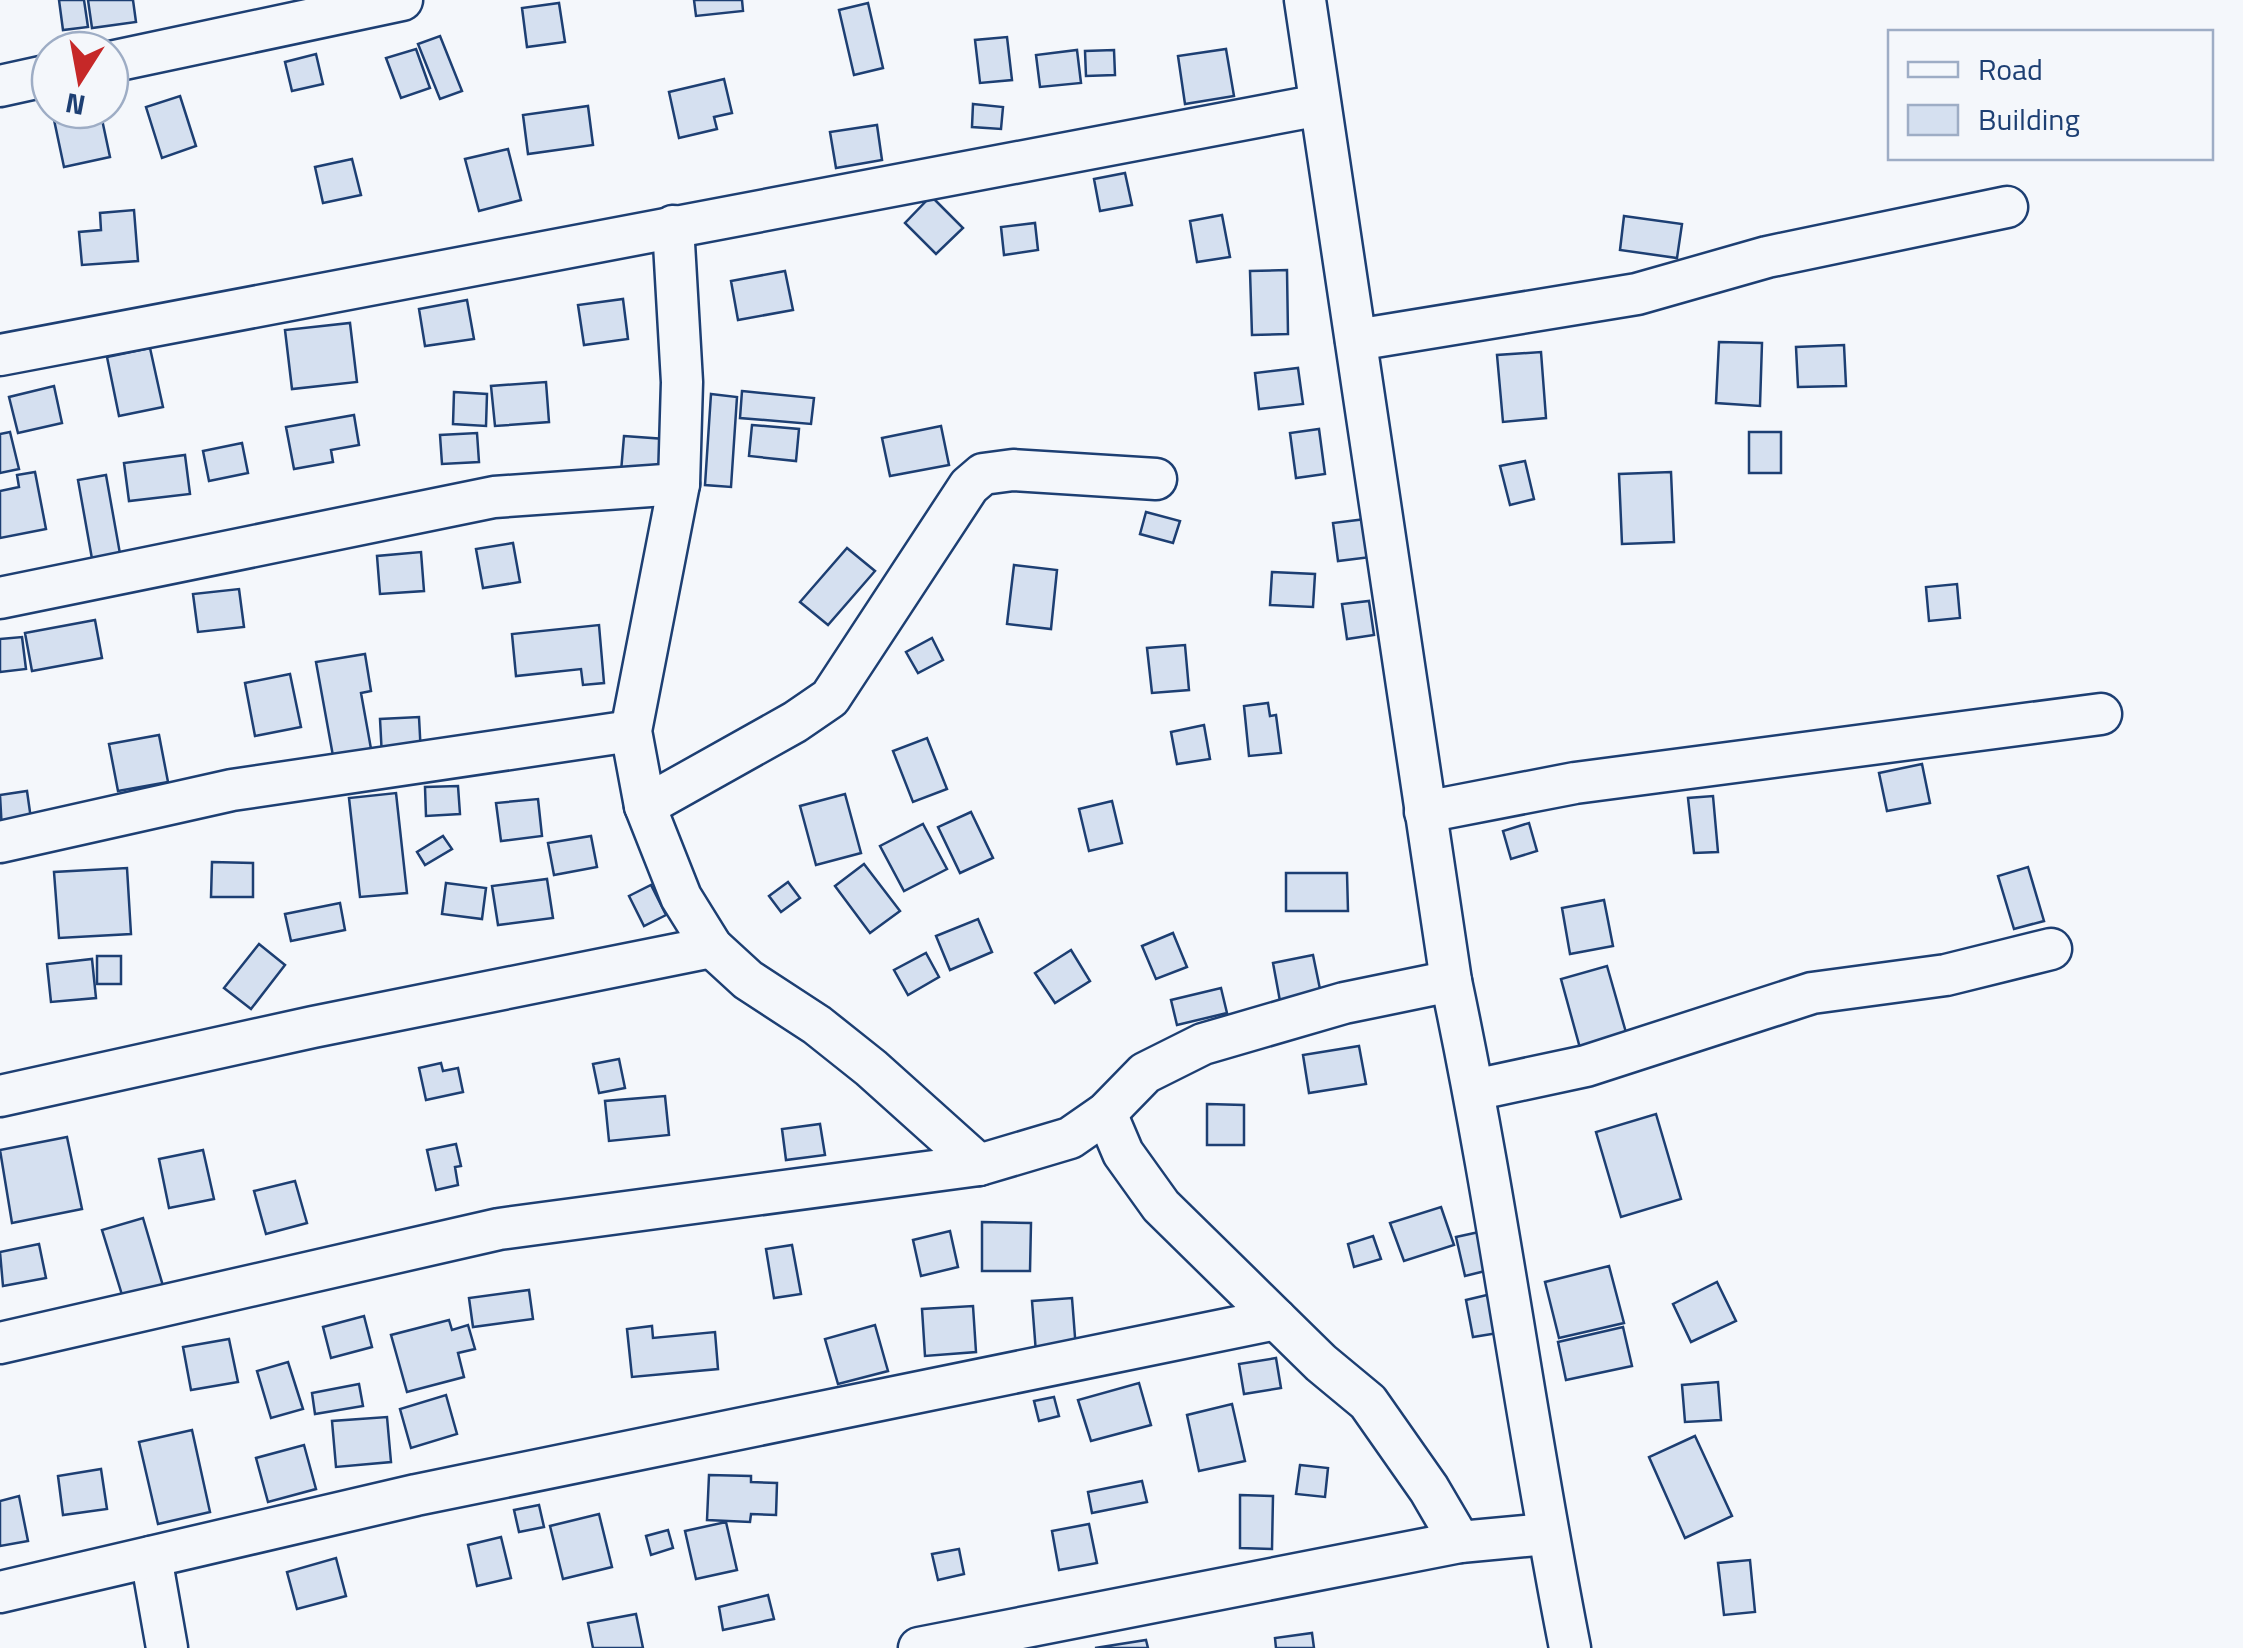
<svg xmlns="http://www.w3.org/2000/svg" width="2243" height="1648" font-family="'Titillium Web',sans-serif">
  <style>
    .building { fill: #d5e0f0; stroke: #1d3f73; stroke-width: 2.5 }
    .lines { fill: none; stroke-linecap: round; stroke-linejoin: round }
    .minor-casing { stroke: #1d3f73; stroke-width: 45 }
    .minor { stroke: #f4f7fb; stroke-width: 40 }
  </style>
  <rect width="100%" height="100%" fill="#f4f7fb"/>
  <!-- building -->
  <g class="building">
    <polygon points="59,0 84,0 88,27 63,30"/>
    <polygon points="88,0 133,0 136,22 92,28"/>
    <polygon points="694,0 742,0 743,11 696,16"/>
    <polygon points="559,3 565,42 527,47 522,8"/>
    <polygon points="868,3 883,68 854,75 839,10"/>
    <polygon points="440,36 462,91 440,99 418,44"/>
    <polygon points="1007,37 1012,80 980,83 975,40"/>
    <polygon points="416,49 430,88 401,98 386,58"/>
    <polygon points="1226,49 1234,96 1185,104 1178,56"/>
    <polygon points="1077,50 1081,83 1040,87 1036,55"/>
    <polygon points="1114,50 1115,75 1086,76 1085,51"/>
    <polygon points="316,54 323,84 292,91 285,62"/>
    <polygon points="724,79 732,113 714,117 717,129 679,138 669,92"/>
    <polygon points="180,96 196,146 162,158 146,107"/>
    <polygon points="973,104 1003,107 1001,129 972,127"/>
    <polygon points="588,106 593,145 528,154 523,115"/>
    <polygon points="80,110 100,110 110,157 64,167 53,115"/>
    <polygon points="877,125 882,160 836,168 830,132"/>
    <polygon points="508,149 521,200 479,211 465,159"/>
    <polygon points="352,159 361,195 323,203 315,167"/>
    <polygon points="1125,173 1132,205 1100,211 1094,179"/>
    <polygon points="931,196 963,228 936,254 905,223"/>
    <polygon points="134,210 138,261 82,265 79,232 101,230 100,213"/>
    <polygon points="1222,215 1230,257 1197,262 1190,221"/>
    <polygon points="1624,216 1682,224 1677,258 1620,250"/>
    <polygon points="1035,223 1038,250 1004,255 1001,227"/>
    <polygon points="1287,270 1288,334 1252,335 1250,271"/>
    <polygon points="785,271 793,310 738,320 731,281"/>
    <polygon points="623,299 628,339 584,345 578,305"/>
    <polygon points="467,300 474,339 425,346 419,309"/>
    <polygon points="350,323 357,382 292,389 285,330"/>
    <polygon points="1719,342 1762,343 1760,406 1716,403"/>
    <polygon points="1844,345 1846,386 1798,387 1796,347"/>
    <polygon points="150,348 163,407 119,416 107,357"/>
    <polygon points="1541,352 1546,418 1503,422 1497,355"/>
    <polygon points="1298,368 1303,404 1259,409 1255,373"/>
    <polygon points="546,382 549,422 495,426 491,386"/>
    <polygon points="54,386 62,423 18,433 9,397"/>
    <polygon points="742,391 814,398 811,424 740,418"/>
    <polygon points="454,392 487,394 486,426 453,424"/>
    <polygon points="711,394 737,397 731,487 705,485"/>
    <polygon points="354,415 359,445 331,450 333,462 294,469 286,427"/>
    <polygon points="752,425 799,429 796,461 749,456"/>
    <polygon points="941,426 949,465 890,476 882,438"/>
    <polygon points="1319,429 1325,474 1296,478 1290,433"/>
    <polygon points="10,432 19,469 0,473 0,434"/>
    <rect x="1749" y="432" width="32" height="41"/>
    <polygon points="477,433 479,462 442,464 440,435"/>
    <polygon points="624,436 665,439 662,476 621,472"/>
    <polygon points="242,443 248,473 209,481 203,451"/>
    <polygon points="185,455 190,494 129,501 124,463"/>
    <polygon points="1525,461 1534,499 1510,505 1500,466"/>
    <polygon points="35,472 46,529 0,538 0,491 19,487 17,475"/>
    <polygon points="1671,472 1674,542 1622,544 1619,474"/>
    <polygon points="106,475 122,565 94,570 78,480"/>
    <polygon points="1146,512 1180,521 1173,543 1140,534"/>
    <polygon points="1366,519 1371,557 1338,561 1333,523"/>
    <polygon points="513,543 520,582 483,588 476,549"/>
    <polygon points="847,548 875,571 828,625 800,602"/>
    <polygon points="421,552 424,591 380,594 377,556"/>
    <polygon points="1014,565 1057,570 1051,629 1007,624"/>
    <polygon points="1272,572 1315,574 1313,607 1270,605"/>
    <polygon points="1957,584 1960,618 1929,621 1926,587"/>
    <polygon points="239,589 244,627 198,632 193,594"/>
    <polygon points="1369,601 1374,635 1347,639 1342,604"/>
    <polygon points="95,620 102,658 32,671 25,633"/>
    <polygon points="599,625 604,683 583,685 581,669 516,676 512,634"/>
    <polygon points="22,637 26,669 0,672 0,639"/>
    <polygon points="932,638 943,660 918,673 906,652"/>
    <polygon points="1185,645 1189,690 1152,693 1147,648"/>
    <polygon points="365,654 371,691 361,693 373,760 335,767 316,662"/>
    <polygon points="290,674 301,727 255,736 245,683"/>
    <polygon points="1268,703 1270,716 1276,715 1281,753 1249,756 1244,706"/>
    <polygon points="419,717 421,755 382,757 380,719"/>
    <polygon points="1204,725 1210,759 1177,764 1171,732"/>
    <polygon points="159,735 168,782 118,791 109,744"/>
    <polygon points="927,738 947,789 913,802 893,751"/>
    <polygon points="1922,764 1930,803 1887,811 1879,773"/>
    <polygon points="458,786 460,814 426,816 425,787"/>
    <polygon points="27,791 32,826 2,831 0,795"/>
    <polygon points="396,793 407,893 360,897 349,798"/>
    <polygon points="845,794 861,853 816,865 800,806"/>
    <polygon points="1713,796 1718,852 1694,853 1688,798"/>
    <polygon points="538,799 542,836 501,841 496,803"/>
    <polygon points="1112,801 1122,843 1089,851 1079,809"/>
    <polygon points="971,812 993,858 960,873 938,827"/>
    <polygon points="1529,823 1537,851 1511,859 1503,831"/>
    <polygon points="923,824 947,869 904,891 880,846"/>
    <polygon points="443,836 452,849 425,865 417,852"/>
    <polygon points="591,836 597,867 554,875 548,843"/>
    <polygon points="212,862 253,863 253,897 211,897"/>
    <polygon points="864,864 900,911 870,933 835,886"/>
    <polygon points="2028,867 2044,921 2014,929 1998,876"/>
    <polygon points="127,868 131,934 59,938 54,872"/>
    <polygon points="1286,873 1347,873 1348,911 1286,911"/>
    <polygon points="547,879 553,918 498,925 492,886"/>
    <polygon points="788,882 800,898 781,912 769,896"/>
    <polygon points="446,883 486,888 482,919 442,914"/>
    <polygon points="651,885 666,915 644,926 629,896"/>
    <polygon points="1604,900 1613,946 1570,954 1562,908"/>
    <polygon points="340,903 345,930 291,941 285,914"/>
    <polygon points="978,919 992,952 950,970 936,936"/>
    <polygon points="1173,933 1187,967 1156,979 1142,946"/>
    <polygon points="259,944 285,965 251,1009 224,988"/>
    <polygon points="1071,950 1090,981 1055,1003 1035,973"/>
    <polygon points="926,953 939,977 908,995 894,970"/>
    <polygon points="1313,955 1321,994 1280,1001 1273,963"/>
    <rect x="97" y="956" width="24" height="28"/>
    <polygon points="92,959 96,998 51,1002 47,964"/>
    <polygon points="1607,966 1627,1036 1580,1048 1561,979"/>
    <polygon points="1221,988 1227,1013 1177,1025 1171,1000"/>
    <polygon points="1359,1046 1366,1084 1309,1093 1303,1055"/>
    <polygon points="619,1059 625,1088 599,1093 593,1064"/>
    <polygon points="441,1063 443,1071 458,1068 463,1092 426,1100 419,1068"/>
    <polygon points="665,1096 669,1135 609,1141 605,1101"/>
    <polygon points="1207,1104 1244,1105 1244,1145 1207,1145"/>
    <polygon points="1656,1114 1681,1199 1621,1217 1596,1132"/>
    <polygon points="820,1124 825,1155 786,1160 782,1129"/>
    <polygon points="67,1137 82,1209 12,1223 0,1150"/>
    <polygon points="456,1144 461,1166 455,1167 458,1185 436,1190 427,1150"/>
    <polygon points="203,1150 214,1199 169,1208 159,1159"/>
    <polygon points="295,1181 307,1223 266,1234 254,1191"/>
    <polygon points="1441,1207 1454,1245 1404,1261 1390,1223"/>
    <polygon points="143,1218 163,1286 123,1298 102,1230"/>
    <polygon points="982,1222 1031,1223 1030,1271 982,1271"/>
    <polygon points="950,1231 958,1267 921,1276 913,1240"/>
    <polygon points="1479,1232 1489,1270 1465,1276 1456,1237"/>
    <polygon points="1373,1236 1381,1259 1354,1267 1348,1244"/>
    <polygon points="39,1244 46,1278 3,1286 0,1252"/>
    <polygon points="792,1245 801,1294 774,1298 766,1249"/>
    <polygon points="1609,1266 1624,1323 1559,1338 1545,1282"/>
    <polygon points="1717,1282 1736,1321 1691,1342 1673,1304"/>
    <polygon points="529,1290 533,1319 473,1327 469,1298"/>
    <polygon points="1491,1294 1498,1333 1473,1337 1466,1300"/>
    <polygon points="1072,1298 1076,1350 1036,1353 1032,1301"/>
    <polygon points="973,1306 976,1352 925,1356 922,1309"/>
    <polygon points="364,1316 372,1347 331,1358 323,1327"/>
    <polygon points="449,1320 452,1330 468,1325 475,1349 458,1353 464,1377 407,1392 391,1335"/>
    <polygon points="875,1325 888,1371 838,1384 825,1339"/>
    <polygon points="652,1326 653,1338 715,1332 718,1369 632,1377 627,1329"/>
    <polygon points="1623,1327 1632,1366 1566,1380 1558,1342"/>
    <polygon points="229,1339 238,1382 191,1390 183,1347"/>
    <polygon points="1276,1358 1281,1388 1244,1394 1239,1364"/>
    <polygon points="288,1362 303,1409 271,1418 257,1371"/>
    <polygon points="1718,1382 1721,1420 1685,1422 1682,1385"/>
    <polygon points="1139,1383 1151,1425 1091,1441 1078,1400"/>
    <polygon points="359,1384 363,1406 315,1414 312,1393"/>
    <polygon points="446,1395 457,1434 411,1448 400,1409"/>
    <polygon points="1054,1397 1059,1416 1039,1421 1034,1401"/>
    <polygon points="1232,1404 1245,1461 1199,1471 1187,1415"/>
    <polygon points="387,1417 391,1462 336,1467 332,1421"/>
    <polygon points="192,1430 210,1512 158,1524 139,1442"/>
    <polygon points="1695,1436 1732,1516 1685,1538 1649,1457"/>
    <polygon points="304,1445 316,1489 268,1502 256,1458"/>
    <polygon points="1300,1465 1328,1468 1325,1497 1296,1494"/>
    <polygon points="101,1469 107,1509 63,1515 58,1476"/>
    <polygon points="709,1475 751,1476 751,1482 777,1483 776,1515 751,1514 750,1522 707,1520"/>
    <polygon points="1142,1481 1147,1502 1092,1513 1088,1492"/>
    <polygon points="1240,1495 1273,1496 1272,1549 1240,1548"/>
    <polygon points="19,1496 28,1541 0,1546 0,1501"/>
    <polygon points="539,1505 544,1527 519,1532 514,1510"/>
    <polygon points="599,1514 612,1567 563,1579 550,1526"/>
    <polygon points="726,1522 737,1570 696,1579 685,1531"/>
    <polygon points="1089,1524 1097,1563 1059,1570 1052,1531"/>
    <polygon points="668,1530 673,1548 651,1555 646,1536"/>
    <polygon points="501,1537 511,1578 477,1586 468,1545"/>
    <polygon points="959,1549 964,1574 938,1580 932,1554"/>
    <polygon points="336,1558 346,1596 297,1609 287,1572"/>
    <polygon points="1750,1560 1755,1612 1724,1615 1718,1563"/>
    <polygon points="768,1595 774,1619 723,1630 719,1607"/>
    <polygon points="636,1614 643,1648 593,1648 588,1623"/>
    <polygon points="1312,1633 1314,1648 1276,1648 1275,1638"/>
    <polygon points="1146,1640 1148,1648 1095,1648"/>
  </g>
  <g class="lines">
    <!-- minor casing -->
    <g class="minor-casing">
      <g id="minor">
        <path d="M 1305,0 L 1451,981 C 1498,1202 1526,1426 1570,1648"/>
        <polyline points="110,62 402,0"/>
        <polyline points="0,86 50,75"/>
        <polyline points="673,226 682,382 679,484 631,731 645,806 681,897 712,947 748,980 817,1025 871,1068 979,1165"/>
        <polyline points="1356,340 1637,294 1767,257 2007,207"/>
        <polyline points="0,355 1320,105"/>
        <polyline points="0,598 494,497 679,484"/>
        <polyline points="645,806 795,722 830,698 969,486 983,474 1013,470 1156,479"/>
        <polyline points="1425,812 1575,783 2101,714"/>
        <polyline points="0,842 232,790 631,731"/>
        <polyline points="1474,1090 1586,1066 1812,993 1946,975 2051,949"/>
        <polyline points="0,1096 313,1027 712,947"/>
        <polyline points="1106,1113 1123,1153 1161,1206 1321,1363 1368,1402 1429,1489 1460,1542"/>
        <polyline points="0,1343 499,1229 979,1165 1070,1138 1106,1113 1145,1073 1203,1044 1344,1003 1451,981"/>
        <polyline points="151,1557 167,1648"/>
        <polyline points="0,1592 416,1495 1276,1319"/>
        <polyline points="919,1648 1460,1542 1547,1534"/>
      </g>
    </g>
    <!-- minor -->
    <use href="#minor" class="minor"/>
  </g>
  <!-- legend -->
  <rect x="1888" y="30" width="325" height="130" fill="#f4f7fb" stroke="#9eadc5" stroke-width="2.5"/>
  <rect x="1908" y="62" width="50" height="15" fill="#f4f7fb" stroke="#9eadc5" stroke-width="2.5"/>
  <text x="1978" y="80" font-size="30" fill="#1d3f73">Road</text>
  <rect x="1908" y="105" width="50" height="30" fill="#d5e0f0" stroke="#9eadc5" stroke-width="2.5"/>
  <text x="1978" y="130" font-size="30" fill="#1d3f73">Building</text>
  <!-- north arrow -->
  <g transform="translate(80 80) rotate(191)"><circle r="48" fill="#f4f7fb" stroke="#9eadc5" stroke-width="2.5"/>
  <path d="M0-8L18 38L0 25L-18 38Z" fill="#c62828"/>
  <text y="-15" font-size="28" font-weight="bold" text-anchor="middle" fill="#1d3f73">N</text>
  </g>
</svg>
